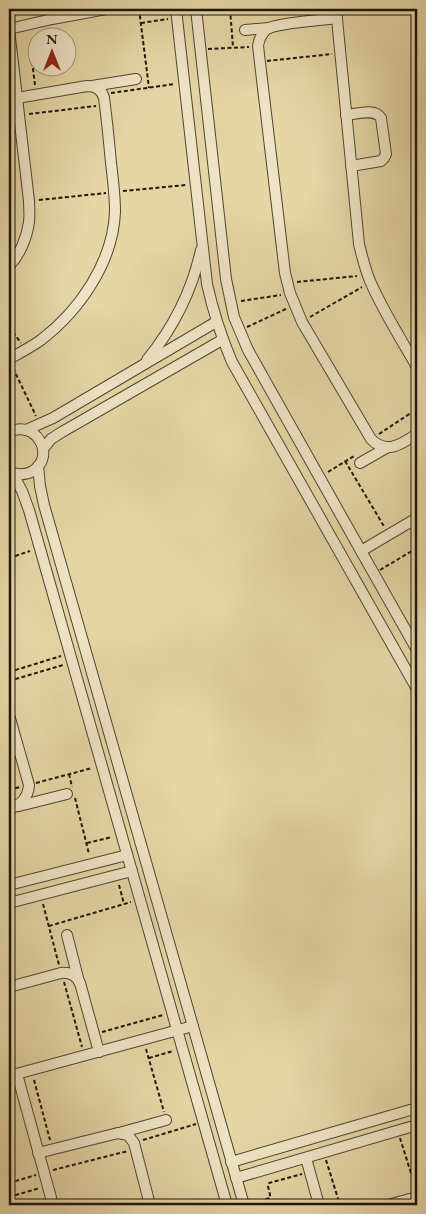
<svg xmlns="http://www.w3.org/2000/svg" width="426" height="1214" font-family="'EB Garamond',serif">
  <style>
    .lines { fill: none; stroke-linecap: round; stroke-linejoin: round }
    .minor-casing { stroke: #504533; stroke-width: 12 }
    .path { stroke: #1f150d; stroke-width: 2; stroke-dasharray: 4 2.5; stroke-linecap: butt }
    .minor { stroke: #eee4c5; stroke-width: 10 }
  </style>
  <rect width="100%" height="100%" fill="#e5d6a6"/>
  <filter id="stains"><feTurbulence type="fractalNoise" baseFrequency=".004" numOctaves="4"/><feColorMatrix values="0 0 0 0 .2 0 0 0 0 .09 0 0 0 0 .02 0 0 0 .5 -.17"/></filter>
  <radialGradient id="worn" r=".72"><stop offset=".6" stop-color="#630" stop-opacity="0"/><stop offset="1" stop-color="#630" stop-opacity=".3"/></radialGradient>
  <g class="lines">
    <!-- minor casing -->
    <g class="minor-casing">
      <g id="minor">
        <path d="M 176,9 L 207,284 C 213,311 221,336 232,362 L 417,689"/>
        <polyline points="196,9 226,279 234,317 248,350 361,551 417,650"/>
        <path d="M 336,9 L 359,244 C 362,256 365,269 370,281 C 383,311 401,339 417,367"/>
        <path d="M 337,18 C 323,20 276,23 267,29 C 261,34 259,39 258,46 L 285,273 L 290,293 L 302,322 L 371,439 C 386,455 402,444 417,434"/>
        <polyline points="9,29 52,19 106,9"/>
        <polyline points="245,30 269,28"/>
        <polyline points="92,86 136,79"/>
        <path d="M 346,115 C 357,114 375,108 381,118 L 386,154 L 384,158 L 381,161 L 351,166"/>
        <path d="M 9,266 C 20,255 27,237 29,222 C 30,215 29,207 29,201 L 9,29"/>
        <path d="M 9,359 C 20,353 31,347 41,340 C 80,310 113,262 115,212 C 115,195 113,179 111,163 C 109,141 107,120 104,98 C 102,90 96,86 87,86 L 17,98"/>
        <path d="M 147,360 C 173,328 192,291 201,250"/>
        <polyline points="26,430 53,418 216,322"/>
        <path d="M 9,432 C 35,419 57,455 33,471 C 26,475 18,475 10,472"/>
        <polyline points="43,449 51,439 62,432 222,340"/>
        <polyline points="360,463 388,447"/>
        <polyline points="38,466 40,486 44,505 244,1205"/>
        <polyline points="13,474 22,491 29,510 227,1205"/>
        <polyline points="361,551 417,518"/>
        <path d="M 9,715 L 29,785 C 28,798 21,805 9,809"/>
        <polyline points="19,806 67,794"/>
        <polyline points="9,885 127,855"/>
        <polyline points="9,903 132,871"/>
        <polyline points="67,935 79,982"/>
        <path d="M 9,987 L 61,973 C 70,972 76,975 80,983 L 99,1052"/>
        <polyline points="17,1074 53,1205"/>
        <polyline points="9,1076 193,1026"/>
        <polyline points="119,1133 166,1120"/>
        <polyline points="38,1153 118,1133 128,1135 134,1143 150,1205"/>
        <polyline points="306,1158 319,1205"/>
        <polyline points="231,1162 417,1108"/>
        <polyline points="236,1178 417,1125"/>
        <polyline points="388,1205 417,1197"/>
      </g>
    </g>
    <!-- path -->
    <g class="path">
      <polyline points="139,9 149,88"/>
      <polyline points="230,9 233,47"/>
      <polyline points="141,23 168,19"/>
      <polyline points="54,29 55,38"/>
      <polyline points="208,49 249,47"/>
      <polyline points="267,61 332,54"/>
      <polyline points="35,85 32,61 38,60"/>
      <polyline points="111,93 175,84"/>
      <polyline points="29,114 96,106"/>
      <polyline points="123,191 186,185"/>
      <polyline points="39,200 106,193"/>
      <polyline points="297,282 357,276"/>
      <polyline points="241,301 281,295"/>
      <polyline points="310,317 362,287"/>
      <polyline points="9,327 21,343"/>
      <polyline points="247,327 288,308"/>
      <polyline points="13,368 36,416"/>
      <polyline points="379,434 417,409"/>
      <polyline points="345,461 385,528"/>
      <polyline points="328,472 354,456"/>
      <polyline points="9,558 30,551"/>
      <polyline points="380,570 417,548"/>
      <polyline points="9,672 61,656"/>
      <polyline points="9,681 63,665"/>
      <polyline points="69,774 72,787"/>
      <polyline points="36,783 92,768"/>
      <polyline points="9,790 20,787"/>
      <polyline points="75,798 89,854"/>
      <polyline points="87,843 112,837"/>
      <polyline points="119,885 124,904"/>
      <polyline points="43,904 59,965"/>
      <polyline points="49,926 131,902"/>
      <polyline points="64,982 82,1047"/>
      <polyline points="102,1032 163,1015"/>
      <polyline points="146,1049 164,1112"/>
      <polyline points="149,1058 173,1051"/>
      <polyline points="34,1080 50,1140"/>
      <polyline points="9,1099 15,1098"/>
      <polyline points="400,1138 416,1189"/>
      <polyline points="143,1140 196,1124"/>
      <polyline points="326,1160 340,1205"/>
      <polyline points="53,1170 128,1151"/>
      <polyline points="9,1183 36,1175"/>
      <polyline points="9,1197 40,1188"/>
      <polyline points="253,1203 270,1198 270,1195 268,1186 269,1183 302,1174"/>
    </g>
    <!-- minor -->
    <use href="#minor" class="minor"/>
  </g>
  <!-- margin -->
  <rect width="426" height="1214" fill="none" stroke="#e5d6a6" stroke-width="30"/>
  <rect x="10" y="10" width="406" height="1194" fill="none" stroke="#1f150d" stroke-width="2.5"/>
  <rect x="15" y="15" width="396" height="1184" fill="none" stroke="#1f150d"/>
  <!-- north arrow -->
  <g transform="translate(52 52)"><circle r="24" fill="#eee4c5" stroke="#9b917b"/>
  <path d="M0-4L9 19L0 12L-9 19Z" fill="#8f2418"/>
  <text y="-8" font-size="14" font-weight="bold" text-anchor="middle" fill="#1f150d">N</text>
  </g>
  <rect width="100%" height="100%" filter="url(#stains)"/>
  <rect width="100%" height="100%" fill="url(#worn)"/>
</svg>
